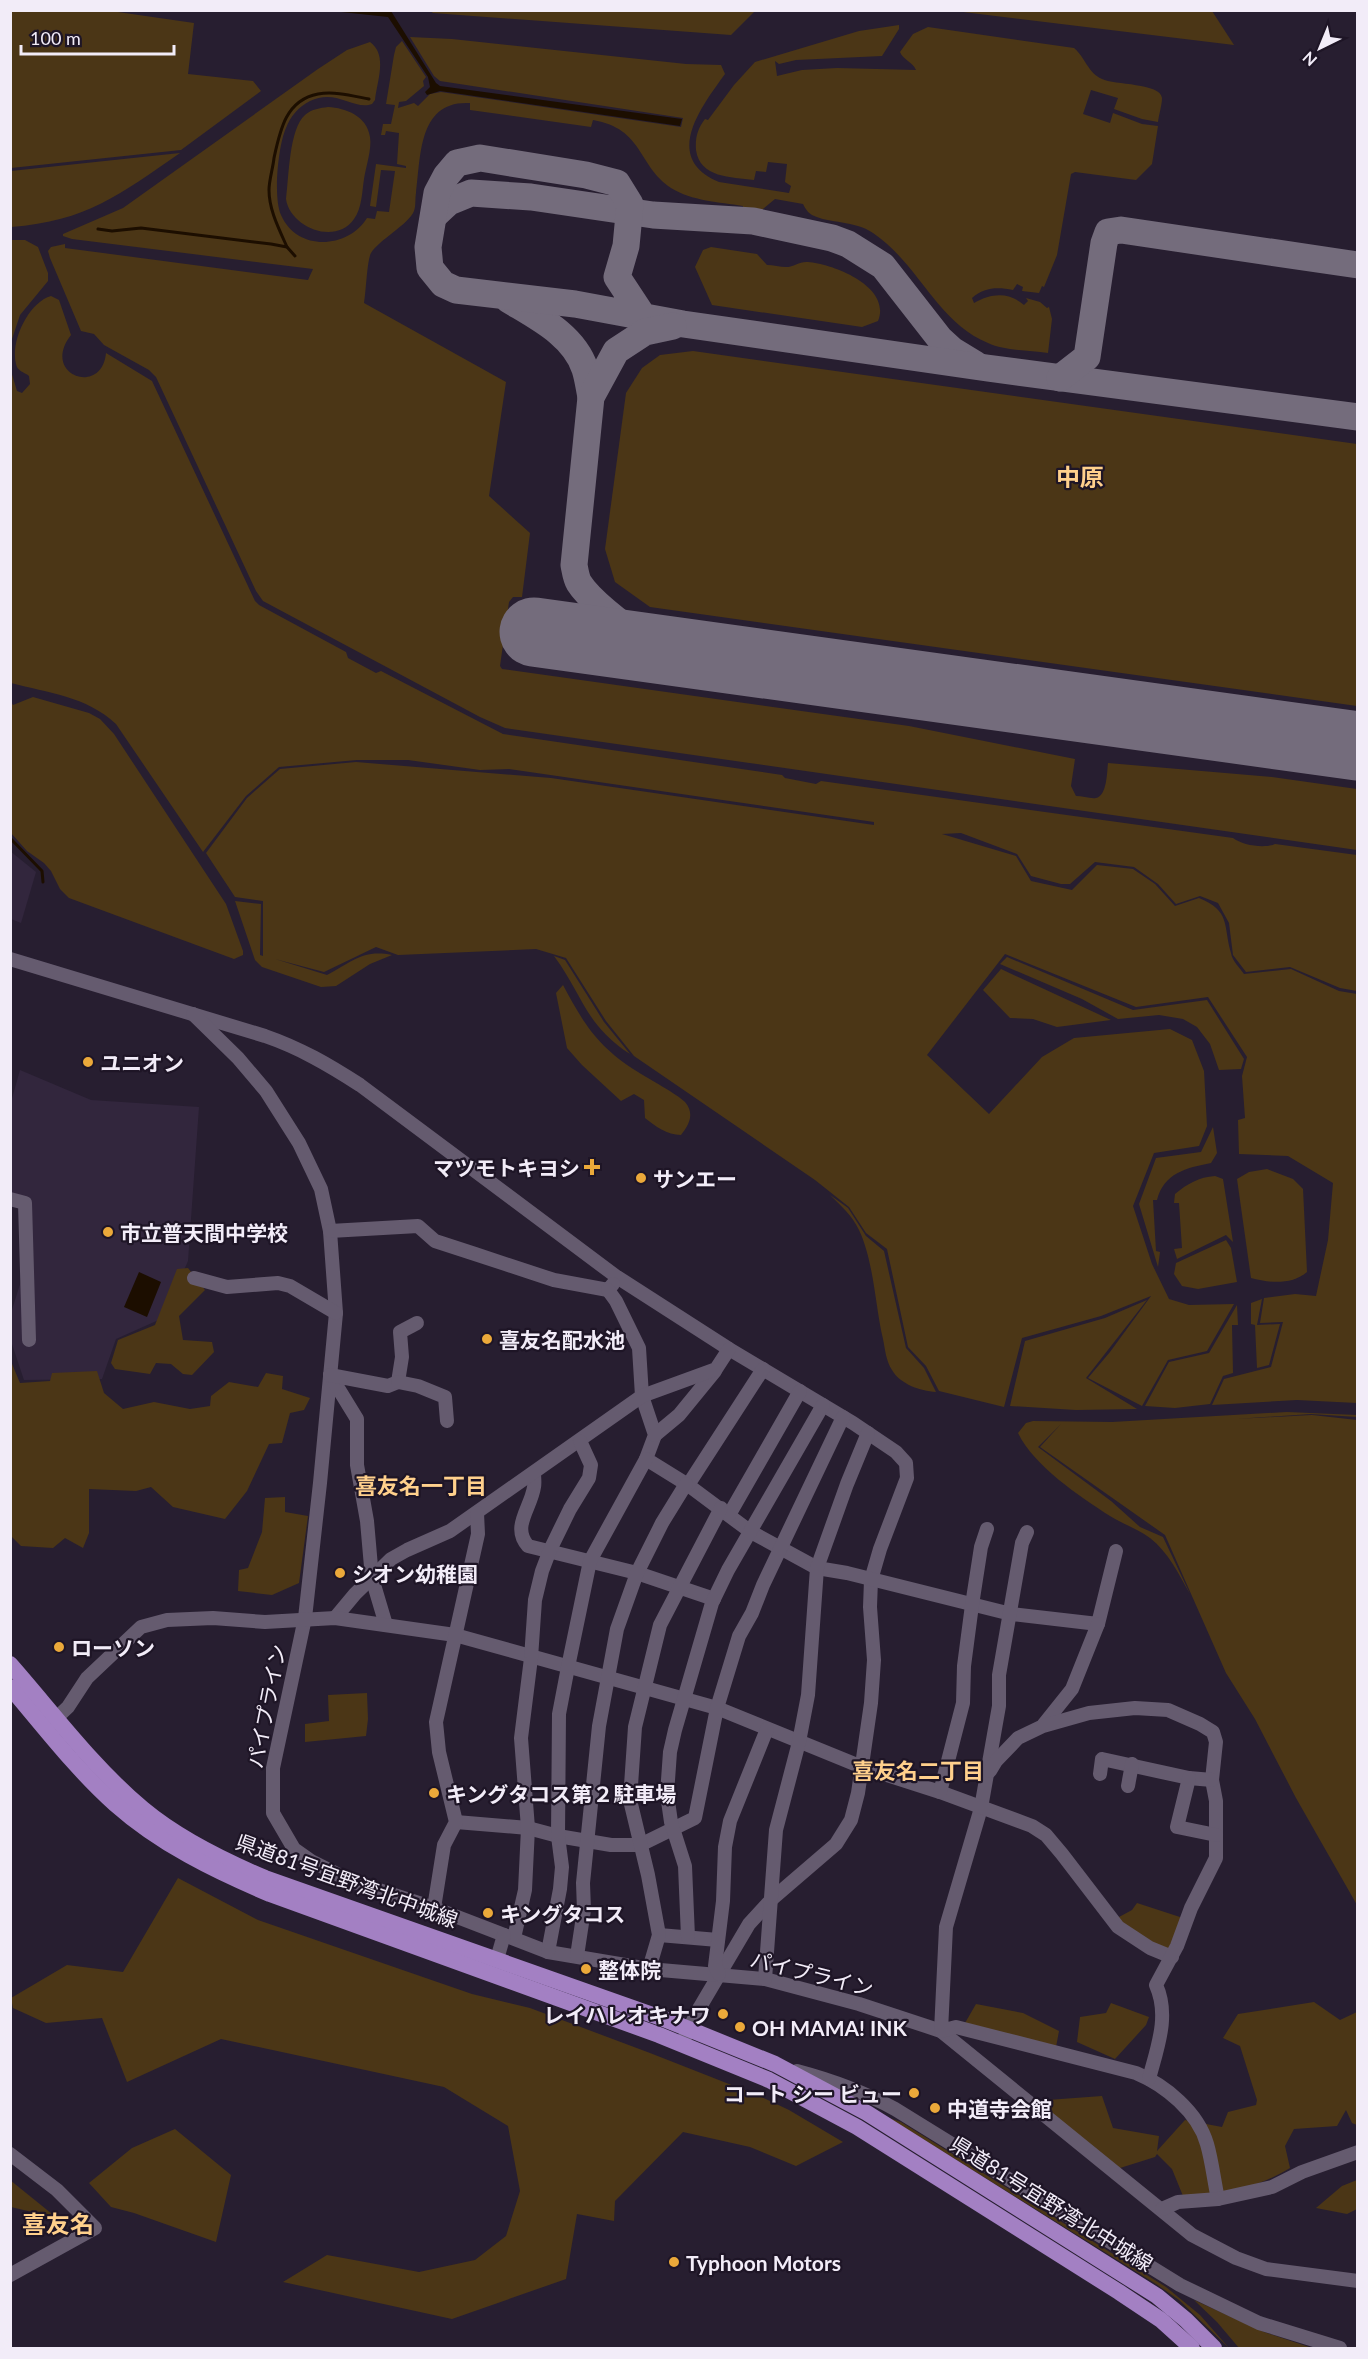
<svg xmlns="http://www.w3.org/2000/svg" width="1368" height="2359" font-family="Lato,'Noto Sans JP',sans-serif">
  <style>
    .built { fill: #32263d }
    .green { fill: #4b3616 }
    .water { fill: #1c0e00 }
    .lines { fill: none; stroke-linecap: round; stroke-linejoin: round }
    .stream { stroke: #1c0e00; stroke-width: 3 }
    .taxiway { stroke: #746c7c; stroke-width: 27 }
    .runway { stroke: #746c7c; stroke-width: 69 }
    .minor { stroke: #655b6f; stroke-width: 14 }
    .major { stroke: #a380c3; stroke-width: 16 }
    .poi-dot { fill: #eba93a; stroke: #1e1526; stroke-width: 2 }
    .labels { text-anchor: middle; dominant-baseline: central; stroke-width: 4.5; stroke-linejoin: round; paint-order: stroke }
    .poi-label { font-size: 21px; font-weight: bold; fill: #f2ecf8; stroke: #1e1526; text-anchor: start }
    .street-label { font-size: 21px; fill: #f2ecf8; stroke: #1e1526 }
    .neighbourhood-label { font-size: 22px; font-weight: bold; fill: #ffd08c; stroke: #1e1526 }
    .quarter-label { font-size: 24px; font-weight: bold; fill: #ffd08c; stroke: #1e1526 }
  </style>
  <rect width="100%" height="100%" fill="#271e30"/>
  <!-- built -->
  <g class="built">
    <polygon points="10,851 36,872 21,923 11,919"/>
    <polygon points="20,1070 91,1100 199,1107 188,1261 163,1318 116,1339 102,1379 24,1380 11,1341 10,1316 22,1278 29,1203 11,1195 11,1102"/>
  </g>
  <!-- green -->
  <g class="green">
    <polygon points="10,11 111,11 194,23 188,74 253,81 261,91 181,150 11,168"/>
    <polygon points="430,11 755,11 731,35 433,13"/>
    <polygon points="955,11 1212,11 1234,45"/>
    <path d="M 899,25 L 899,29 L 882,56 L 796,60 L 779,64 L 775,61 L 777,76 L 802,70 L 837,68 L 916,70 C 913,62 903,60 900,52 L 913,34 L 928,27 L 1074,48 C 1085,57 1088,73 1102,79 C 1114,85 1161,83 1162,98 C 1162,105 1159,114 1158,122 L 1142,119 L 1114,109 L 1118,98 L 1091,90 L 1083,114 L 1110,123 L 1113,113 L 1142,124 L 1158,126 L 1152,164 L 1136,180 L 1075,172 L 1071,174 L 1057,255 L 1044,287 L 1042,286 L 1039,293 L 1022,291 L 1023,287 L 1017,284 L 1013,290 C 998,287 984,287 972,298 L 974,303 C 992,293 1009,292 1024,305 L 1028,301 L 1026,298 L 1040,302 L 1047,308 L 1049,307 L 1052,319 L 1048,353 C 1029,350 1005,351 988,343 C 937,322 918,263 873,233 C 854,220 830,224 812,215 C 808,213 805,208 803,204 L 775,199 L 758,213 L 743,211 L 743,206 C 719,202 692,201 671,188 C 637,165 644,129 593,120 L 591,127 L 470,110 L 470,103 C 418,100 421,156 416,193 C 415,198 416,206 414,211 C 409,224 379,240 371,253 C 367,260 366,293 364,303 L 506,382 L 489,496 L 530,533 L 522,597 L 513,597 L 509,602 L 500,666 L 502,669 L 909,726 L 1075,759 L 1071,786 L 1076,796 C 1082,796 1091,799 1096,798 C 1107,796 1107,772 1108,763 L 1272,777 L 1357,789 L 1357,850 L 505,728 L 480,717 L 263,601 L 256,591 L 156,377 L 149,370 L 104,345 L 94,334 L 81,331 L 50,258 L 48,251 L 51,247 L 65,244 L 65,248 L 308,280 L 313,269 L 72,239 L 63,236 L 63,234 L 123,208 L 318,69 L 347,50 L 370,42 C 388,55 377,81 375,100 L 372,104 C 355,111 336,88 310,101 C 298,107 290,117 286,128 C 278,146 273,197 281,215 C 297,252 348,249 367,218 L 375,219 L 377,211 L 389,212 L 395,171 L 381,170 L 376,207 L 370,206 L 376,164 L 406,168 L 406,166 L 397,164 L 399,133 L 386,131 L 385,135 L 381,135 L 383,124 L 391,124 L 395,105 L 386,104 L 394,55 L 396,47 L 402,41 L 426,77 L 423,81 L 424,86 L 406,101 L 399,102 L 398,108 L 414,103 L 418,106 L 430,94 L 441,92 L 681,127 L 683,118 L 440,81 L 434,76 L 410,37 L 452,39 L 686,64 L 721,65 L 725,74 C 702,106 661,158 719,182 L 789,193 L 791,186 L 785,182 L 787,164 L 768,162 L 766,172 L 756,171 L 754,180 C 731,177 700,178 696,150 C 695,137 698,128 705,119 L 708,120 L 734,85 L 755,62 L 859,31 Z"/>
    <path d="M 328,107 C 346,108 367,116 370,137 C 372,149 366,166 364,179 C 362,192 362,208 354,219 C 335,246 290,227 286,199 C 289,177 289,129 305,115 C 312,109 320,108 328,107 Z"/>
    <path d="M 180,153 C 119,195 87,221 11,227 L 11,171 Z"/>
    <polygon points="11,240 25,240 38,247 48,273 48,281 20,315 11,342"/>
    <path d="M 711,247 L 757,254 L 767,265 C 773,265 780,267 786,267 C 794,267 800,261 808,262 C 834,264 892,287 878,321 L 862,327 L 712,305 L 695,267 L 703,250 Z"/>
    <path d="M 51,296 L 59,300 L 71,335 C 40,375 102,397 106,353 L 152,381 L 255,601 L 259,605 L 346,652 L 348,658 L 376,673 L 381,671 L 503,734 L 782,775 L 785,778 L 816,784 L 821,781 L 1233,838 C 1242,845 1264,849 1275,844 L 1357,855 L 1357,991 L 1340,988 L 1290,967 L 1246,972 L 1233,955 L 1229,923 L 1218,903 L 1200,896 L 1176,904 L 1158,884 L 1134,867 L 1095,862 L 1070,884 L 1061,884 L 1031,876 L 1017,854 L 961,833 L 942,834 L 1016,856 L 1031,881 L 1072,890 L 1097,865 L 1133,869 L 1155,884 L 1175,906 L 1199,898 C 1231,911 1223,925 1231,953 C 1232,961 1240,968 1244,974 L 1291,969 L 1339,991 L 1357,994 L 1357,1403 L 1297,1400 L 1212,1405 L 1224,1379 L 1271,1367 L 1283,1322 L 1260,1323 L 1264,1298 L 1295,1294 L 1316,1296 L 1328,1240 L 1333,1183 L 1288,1156 L 1239,1154 L 1238,1120 L 1245,1118 L 1242,1076 L 1247,1057 L 1208,997 L 1136,1007 L 1005,954 L 927,1055 L 989,1114 L 1042,1057 L 1074,1038 L 1170,1029 L 1192,1040 L 1204,1071 L 1207,1126 L 1199,1146 L 1154,1153 L 1133,1206 L 1152,1264 L 1169,1299 L 1189,1305 L 1234,1304 L 1207,1351 L 1168,1360 L 1142,1406 L 1088,1378 L 1110,1352 L 1151,1296 L 1101,1316 L 1022,1338 L 1004,1407 L 939,1391 L 926,1366 L 908,1347 L 887,1249 L 866,1233 L 849,1207 L 815,1180 L 634,1056 L 606,1021 L 566,958 L 536,949 L 398,955 L 376,947 L 324,972 L 275,959 L 327,975 C 352,962 363,949 392,955 L 370,964 L 336,986 L 321,987 L 262,967 L 255,960 L 235,901 L 261,904 L 260,955 L 263,956 L 263,901 L 235,897 L 206,853 L 247,798 L 280,769 L 356,762 L 551,778 L 874,825 L 874,822 L 509,769 L 480,770 L 408,760 L 357,760 L 279,767 L 246,796 L 203,852 L 116,724 C 86,696 48,693 11,683 L 11,371 L 17,391 L 22,393 L 30,384 L 29,376 C 24,372 17,371 16,364 C 10,341 29,302 51,296 Z"/>
    <polygon points="693,351 1357,444 1357,706 650,607 615,582 605,549 626,393 642,368 660,355"/>
    <polygon points="33,697 89,713 100,719 114,734 226,904 243,951 243,955 234,959 69,898 60,889 51,871 44,863 27,851 11,833 11,702 13,705"/>
    <path d="M 554,956 L 565,960 L 604,1022 L 630,1054 C 585,1025 583,995 554,956 Z"/>
    <polygon points="1007,957 1133,1010 1207,1000 1244,1059 1241,1069 1219,1070 1210,1044 1197,1027 1183,1019 1159,1015 1118,1019 1082,999 1000,964"/>
    <polygon points="1001,969 1111,1020 1057,1027 1033,1019 1010,1018 983,990"/>
    <path d="M 563,985 C 585,1026 598,1047 638,1072 C 649,1079 677,1094 685,1102 C 695,1114 689,1125 681,1135 C 667,1135 655,1126 645,1118 L 644,1100 L 634,1094 L 621,1101 L 582,1065 L 567,1048 L 556,993 Z"/>
    <path d="M 1213,1127 L 1217,1153 L 1211,1163 C 1186,1168 1164,1173 1157,1200 L 1153,1200 L 1156,1251 L 1160,1252 L 1158,1267 L 1139,1204 L 1156,1158 L 1201,1152 Z"/>
    <path d="M 1267,1169 L 1293,1179 L 1303,1189 L 1307,1272 C 1292,1285 1269,1283 1251,1278 L 1237,1179 L 1249,1172 Z"/>
    <path d="M 1215,1176 L 1223,1179 L 1233,1242 L 1226,1235 L 1177,1259 L 1174,1249 L 1182,1248 L 1179,1203 L 1174,1203 L 1175,1194 C 1187,1184 1199,1177 1215,1176 Z"/>
    <path d="M 830,1195 L 848,1208 L 866,1236 L 884,1251 L 906,1348 L 924,1368 L 936,1392 C 920,1391 900,1384 892,1370 C 886,1361 885,1349 883,1339 C 875,1305 874,1262 859,1230 C 852,1215 841,1206 830,1195 Z"/>
    <polygon points="1226,1240 1231,1248 1237,1282 1198,1289 1182,1286 1174,1274 1176,1263"/>
    <polygon points="188,1268 205,1290 179,1316 183,1340 212,1342 214,1352 192,1375 183,1374 171,1364 156,1363 150,1374 115,1369 111,1363 118,1340 155,1325 177,1269"/>
    <polygon points="1262,1299 1257,1325 1280,1324 1269,1365 1257,1368 1255,1325 1251,1324 1251,1303"/>
    <polygon points="1147,1300 1086,1378 1137,1409 1076,1410 1010,1406 1025,1341 1105,1318"/>
    <polygon points="1237,1305 1238,1325 1232,1325 1233,1373 1223,1376 1210,1404 1175,1408 1145,1406 1169,1362 1209,1353"/>
    <polygon points="10,1359 20,1383 50,1381 52,1373 97,1371 104,1393 123,1409 154,1402 190,1409 210,1406 211,1396 229,1382 258,1387 266,1373 283,1376 282,1389 310,1398 304,1410 290,1413 282,1443 269,1444 247,1491 225,1519 173,1507 151,1487 136,1491 89,1489 89,1533 83,1548 65,1538 53,1548 21,1546 11,1536"/>
    <path d="M 1287,1412 L 1357,1415 L 1357,1417 L 1311,1414 L 1236,1419 L 1312,1415 L 1357,1420 L 1357,1905 L 1296,1798 L 1255,1719 L 1226,1673 L 1165,1535 L 1040,1447 L 1061,1424 L 1038,1447 L 1111,1501 L 1140,1527 L 1163,1537 L 1190,1594 C 1178,1573 1169,1553 1150,1538 C 1138,1529 1123,1524 1110,1516 C 1079,1496 1034,1466 1018,1433 L 1026,1423 L 1033,1421 L 1112,1422 Z"/>
    <polygon points="285,1497 285,1512 308,1516 299,1583 272,1595 238,1591 239,1570 248,1568 262,1532 265,1498"/>
    <polygon points="367,1693 368,1719 366,1736 305,1742 305,1724 329,1721 328,1695"/>
    <polygon points="178,1878 258,1920 472,1994 530,2008 650,2053 757,2095 789,2110 843,2142 796,2166 750,2147 683,2132 615,2201 614,2221 577,2214 566,2279 452,2319 283,2282 327,2255 419,2272 475,2260 506,2236 520,2191 508,2126 444,2087 221,2039 127,2082 102,2018 46,2023 13,2008 11,1998 67,1965 123,1972"/>
    <polygon points="1137,1903 1183,1918 1170,1953 1120,1925 1119,1917 1132,1910"/>
    <path d="M 1314,2002 L 1340,2020 L 1357,2012 L 1357,2125 L 1352,2123 L 1346,2110 L 1337,2126 L 1294,2129 L 1285,2146 L 1290,2168 C 1253,2190 1226,2193 1183,2196 L 1172,2169 L 1157,2154 L 1155,2157 L 1120,2168 L 1034,2101 L 1102,2096 L 1113,2128 L 1159,2136 L 1157,2151 L 1185,2120 L 1222,2127 L 1228,2112 L 1256,2105 L 1257,2100 L 1240,2046 L 1223,2038 L 1238,2014 Z"/>
    <polygon points="1111,2003 1149,2017 1146,2025 1115,2059 1077,2042 1080,2017 1106,2013"/>
    <polygon points="976,2004 1023,2013 1059,2031 1056,2047 965,2023"/>
    <polygon points="889,2118 901,2122 1166,2287 1200,2315 1229,2348 1179,2300 1156,2284"/>
    <polygon points="175,2129 231,2175 216,2242 134,2213 111,2207 89,2183 132,2148"/>
    <polygon points="10,2180 57,2218 11,2207"/>
    <polygon points="1357,2180 1357,2209 1347,2214 1316,2208 1342,2186"/>
    <polygon points="1194,2300 1264,2332 1312,2348 1239,2348 1217,2322"/>
  </g>
  <!-- water -->
  <g class="water">
    <polygon points="362,11 391,11 436,83 440,86 682,119 680,126 440,91 427,95 425,92 430,87 428,77 388,17 332,11"/>
    <polygon points="139,1272 161,1282 147,1317 124,1307"/>
  </g>
  <g class="lines">
    <!-- stream -->
    <g class="stream">
      <polyline points="98,229 112,231 141,228 271,244 287,247 295,256"/>
      <path d="M 287,247 C 279,229 269,210 269,190 C 269,180 273,168 274,158 C 280,130 286,100 318,94 C 335,91 353,96 369,99"/>
      <polyline points="10,838 42,871 43,882"/>
    </g>
    <!-- taxiway -->
    <g class="taxiway">
      <polyline points="434,216 449,202 471,193 531,197 653,215 753,221 832,238 848,244 883,266 940,339 952,350 975,364"/>
      <path d="M 509,300 C 537,317 574,335 585,369 C 588,378 589,388 591,397"/>
      <polyline points="644,318 617,277 626,246 630,204 617,183 586,175 480,158 457,163 446,176 437,193 428,247 430,268 443,284 456,290 575,304 683,324 987,368 1358,417"/>
      <polyline points="1060,378 1087,357 1104,243 1108,232 1121,230 1358,265"/>
      <path d="M 656,649 C 636,635 592,604 579,583 C 576,578 575,570 574,565 L 591,397 L 616,351 L 645,332 L 673,326"/>
    </g>
    <!-- runway -->
    <polyline class="runway" points="534,632 1358,746"/>
    <!-- minor -->
    <g class="minor">
      <path d="M 10,959 L 265,1036 C 300,1048 329,1065 360,1085 L 617,1277 L 729,1349 L 853,1423 L 896,1452 L 906,1463 L 907,1478 L 880,1549 L 871,1580 L 870,1607 L 874,1660 L 871,1703 L 858,1793 L 851,1820 L 836,1844 L 772,1899 L 749,1924 L 700,2007 L 685,2037"/>
      <polyline points="193,1014 238,1058 266,1091 299,1143 321,1189 330,1231 336,1313 320,1483 305,1618 273,1768 273,1813 294,1849 311,1861 351,1881 434,1908 548,1952 649,1969 765,1979 859,2004 941,2031 1192,2235 1236,2258 1266,2269 1358,2281"/>
      <polyline points="10,1199 25,1203 29,1340"/>
      <polyline points="330,1231 418,1226 435,1241 475,1254 554,1280 608,1290 613,1284"/>
      <polyline points="194,1278 227,1287 278,1283 290,1286 336,1313"/>
      <polyline points="608,1290 616,1301 639,1348 642,1396 655,1435 646,1459 688,1485 751,1532 817,1568 847,1573 1011,1614 1098,1624 1116,1551"/>
      <polyline points="330,1375 357,1419 357,1465 367,1521 372,1578 386,1625"/>
      <polyline points="330,1375 388,1386 398,1382 402,1357 400,1332 417,1323"/>
      <polyline points="398,1382 418,1386 445,1397 447,1421"/>
      <polyline points="655,1435 679,1415 715,1371"/>
      <path d="M 534,1473 C 534,1478 535,1483 534,1487 C 531,1508 511,1527 528,1546 L 637,1573 L 714,1599"/>
      <polyline points="688,1485 763,1369"/>
      <polyline points="729,1515 800,1391"/>
      <path d="M 1027,1532 L 1022,1543 L 999,1675 L 999,1706 L 981,1808 L 946,1927 L 941,2031 L 956,2027 L 1136,2073 C 1165,2085 1198,2112 1207,2144 C 1212,2161 1214,2181 1218,2199"/>
      <polyline points="335,1618 355,1594 391,1559 407,1550 450,1531 642,1396 716,1369 729,1349"/>
      <polyline points="1044,1724 1072,1689 1098,1624"/>
      <polyline points="49,1725 68,1707 87,1678 141,1627 167,1620 213,1618 265,1622 335,1618 455,1635 717,1708 862,1767 940,1792 1032,1826 1046,1835 1062,1854 1118,1927 1150,1948 1172,1957"/>
      <path d="M 990,1771 L 996,1761 L 1018,1738 L 1043,1726 L 1089,1713 L 1135,1708 L 1168,1710 L 1200,1724 L 1213,1732 L 1216,1742 L 1212,1780 L 1216,1801 L 1216,1858 L 1191,1908 L 1177,1946 L 1156,1985 C 1170,2016 1157,2048 1149,2079"/>
      <polyline points="1100,1774 1102,1759 1189,1778 1212,1780"/>
      <polyline points="1189,1778 1177,1827 1216,1835"/>
      <polyline points="1128,1786 1132,1764"/>
      <polyline points="940,1792 963,1703 964,1666 972,1605 981,1547 987,1529"/>
      <polyline points="456,1822 528,1828 558,1836 611,1845 640,1845 695,1818 717,1708 739,1636 752,1613 763,1585 843,1417"/>
      <polyline points="434,1908 444,1845 456,1822 439,1752 436,1722 478,1534 477,1513"/>
      <polyline points="659,1935 718,1940"/>
      <polyline points="688,1937 685,1866 671,1822 667,1794 670,1752 675,1730 712,1603 728,1570 823,1405"/>
      <polyline points="514,1938 525,1890 528,1828 521,1738 531,1658 535,1600 542,1571 550,1550 570,1509 589,1478 591,1465 580,1441"/>
      <polyline points="548,1952 560,1889 562,1867 558,1836 559,1714 568,1667 590,1561 646,1459"/>
      <polyline points="577,1956 584,1910 583,1883 599,1726 617,1629 637,1573 662,1523 686,1484"/>
      <polyline points="497,1959 504,1935"/>
      <polyline points="649,1969 659,1935 648,1875 630,1800 635,1727 660,1625 721,1508"/>
      <polyline points="719,1974 715,1966 723,1901 725,1847 730,1821 767,1729"/>
      <polyline points="765,1979 776,1830 799,1742 808,1695 817,1568 847,1484 868,1433"/>
      <path d="M 797,2071 C 831,2080 864,2092 895,2109 L 1180,2285 L 1259,2323 L 1340,2348"/>
      <polyline points="10,2154 57,2190 95,2228 10,2275"/>
      <polyline points="1162,2209 1178,2202 1218,2199 1272,2187 1302,2172 1358,2152"/>
    </g>
    <!-- major -->
    <g class="major">
      <path d="M 10,1664 C 53,1713 93,1767 143,1809 C 179,1839 222,1860 265,1878 L 664,2019 L 775,2064 L 867,2113 L 1157,2296 L 1186,2320 L 1214,2348"/>
      <path d="M 10,1687 C 44,1727 76,1769 115,1804 C 160,1844 215,1871 270,1894 L 659,2035 L 769,2080 L 857,2127 L 1119,2292 L 1161,2320 L 1192,2348"/>
    </g>
  </g>
  <!-- markers -->
  <g class="poi-dot">
    <circle cx="88" cy="1062" r="6"/>
    <path d="M589 1158h6v6h6v6h-6v6h-6v-6h-6v-6h6z"/>
    <circle cx="641" cy="1178" r="6"/>
    <circle cx="108" cy="1232" r="6"/>
    <circle cx="487" cy="1339" r="6"/>
    <circle cx="340" cy="1573" r="6"/>
    <circle cx="59" cy="1647" r="6"/>
    <circle cx="434" cy="1793" r="6"/>
    <circle cx="488" cy="1913" r="6"/>
    <circle cx="586" cy="1969" r="6"/>
    <circle cx="723" cy="2014" r="6"/>
    <circle cx="740" cy="2027" r="6"/>
    <circle cx="914" cy="2093" r="6"/>
    <circle cx="935" cy="2108" r="6"/>
    <circle cx="674" cy="2262" r="6"/>
  </g>
  <g class="labels">
    <!-- poi labels -->
    <g class="poi-label">
      <text x="100" y="1062">ユニオン</text>
      <text x="580" y="1167" text-anchor="end">マツモトキヨシ</text>
      <text x="653" y="1178">サンエー</text>
      <text x="120" y="1232">市立普天間中学校</text>
      <text x="499" y="1339">喜友名配水池</text>
      <text x="352" y="1573">シオン幼稚園</text>
      <text x="71" y="1647">ローソン</text>
      <text x="446" y="1793">キングタコス第２駐車場</text>
      <text x="500" y="1913">キングタコス</text>
      <text x="598" y="1969">整体院</text>
      <text x="711" y="2014" text-anchor="end">レイハレオキナワ</text>
      <text x="752" y="2027">OH MAMA! INK</text>
      <text x="902" y="2093" text-anchor="end">コート シー ビュー</text>
      <text x="947" y="2108">中道寺会館</text>
      <text x="686" y="2262">Typhoon Motors</text>
    </g>
    <!-- street labels -->
    <g class="street-label">
      <text transform="translate(266 1706) rotate(-79)">パイプライン</text>
      <text transform="translate(347 1880) rotate(20)">県道81号宜野湾北中城線</text>
      <text transform="translate(812 1973) rotate(14)">パイプライン</text>
      <text transform="translate(1052 2203) rotate(32)">県道81号宜野湾北中城線</text>
    </g>
    <!-- neighbourhood labels -->
    <g class="neighbourhood-label">
      <text x="421" y="1485">喜友名一丁目</text>
      <text x="918" y="1770">喜友名二丁目</text>
    </g>
    <!-- quarter labels -->
    <g class="quarter-label">
      <text x="1080" y="476">中原</text>
      <text x="58" y="2223">喜友名</text>
    </g>
  </g>
  <!-- border -->
  <rect width="1368" height="2359" fill="none" stroke="#f2ecf8" stroke-width="24"/>
  <!-- north arrow -->
  <g transform="translate(1320 48) rotate(223)" stroke="#1e1526" stroke-width="4.5" paint-order="stroke">
  <path d="M0-4.5L10 22L0 15L-10 22Z" fill="#f2ecf8"/>
  <text y="-9" font-size="16" font-weight="bold" text-anchor="middle" fill="#f2ecf8">N</text>
  </g>
  <!-- scale -->
  <path d="M21 45v9h153v-9" fill="none" stroke="#f2ecf8" stroke-width="3"/>
  <text x="30" y="45" font-size="18" fill="#f2ecf8" stroke="#1e1526" stroke-width="4.5" paint-order="stroke">100 m</text>
</svg>
